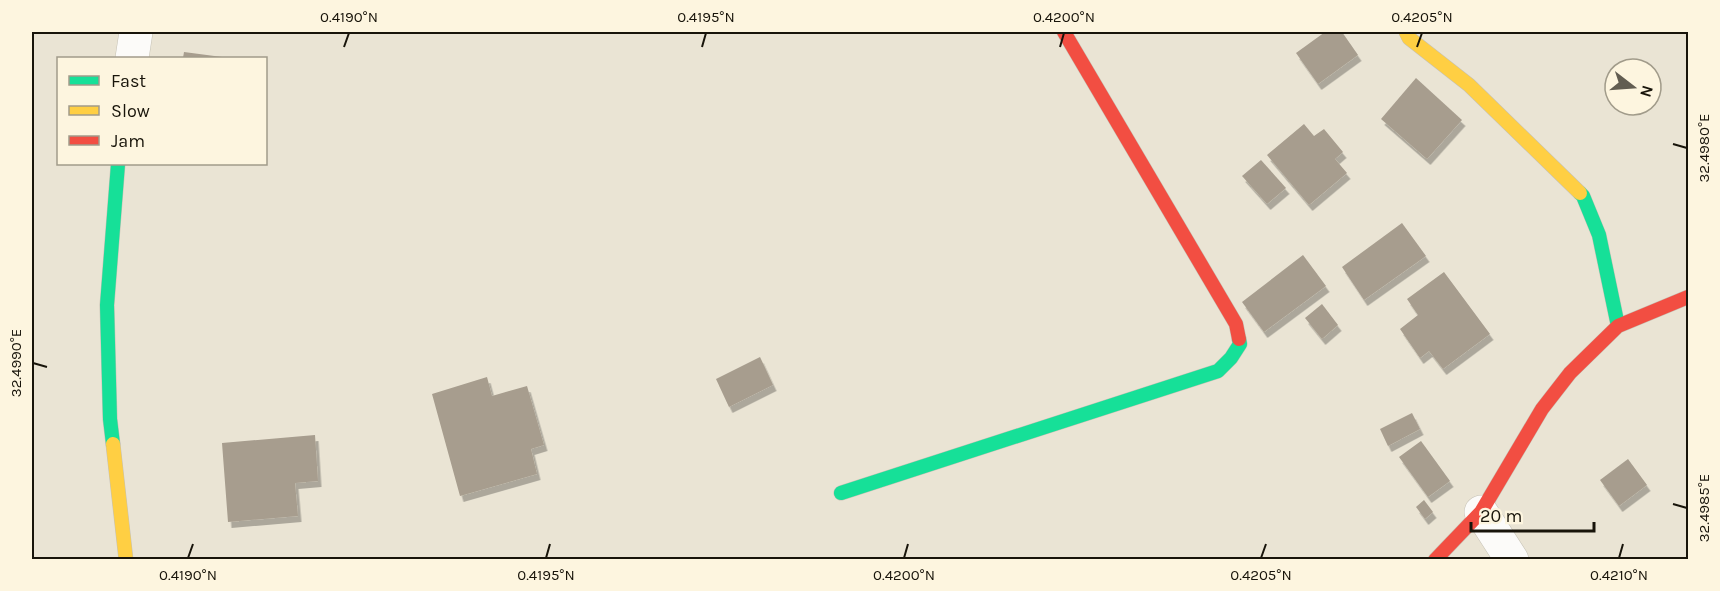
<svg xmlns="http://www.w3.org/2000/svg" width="1720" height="591" font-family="Karla,sans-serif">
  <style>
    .building { fill: #a79d8e; filter: url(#shadow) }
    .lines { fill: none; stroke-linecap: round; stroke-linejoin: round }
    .street-casing { stroke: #c5c1b5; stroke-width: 34 }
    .fast-casing { stroke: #c5c1b5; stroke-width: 15 }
    .slow-casing { stroke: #c5c1b5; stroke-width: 15 }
    .jam-casing { stroke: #c5c1b5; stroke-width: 15 }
    .street { stroke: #fcfbf9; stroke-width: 33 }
    .fast { stroke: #16e098; stroke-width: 14 }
    .slow { stroke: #ffcf43; stroke-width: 14 }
    .jam { stroke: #f24e42; stroke-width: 14 }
    .ticks { fill: none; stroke: #18140a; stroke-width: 2 }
    .neatline { fill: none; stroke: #18140a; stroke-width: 2 }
    .ticks-label { font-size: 15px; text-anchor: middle; fill: #18140a }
  </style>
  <defs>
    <filter id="shadow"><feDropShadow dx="3.5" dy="6" stdDeviation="0" flood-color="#0004"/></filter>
  </defs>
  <rect width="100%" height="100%" fill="#eae4d4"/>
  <!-- building -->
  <g class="building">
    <polygon points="1325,32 1342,32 1358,55 1318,84 1296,53"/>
    <polygon points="184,52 222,57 222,58 183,58"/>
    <polygon points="1416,78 1462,120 1427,159 1381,119"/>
    <polygon points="1304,124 1314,136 1324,129 1343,152 1335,159 1347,173 1309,205 1267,155"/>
    <polygon points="1261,160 1286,188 1267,204 1242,176"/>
    <polygon points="1402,223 1426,256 1364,300 1342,267"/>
    <polygon points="1303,255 1326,286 1264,332 1242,302"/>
    <polygon points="1444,272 1490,334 1443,369 1429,351 1420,358 1400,329 1418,315 1407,299"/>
    <polygon points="1322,304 1338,325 1322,339 1305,318"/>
    <polygon points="760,357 773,385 729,407 716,379"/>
    <polygon points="487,377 492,396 527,386 544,445 531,449 537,474 460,496 432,394"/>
    <polygon points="1412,413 1420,429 1388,446 1380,429"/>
    <polygon points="315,435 318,481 295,483 298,516 228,522 222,443"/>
    <polygon points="1421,441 1450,481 1428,497 1399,457"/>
    <polygon points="1628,459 1647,485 1619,506 1600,480"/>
    <polygon points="1424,500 1433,512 1425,519 1416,507"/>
  </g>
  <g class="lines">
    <!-- street casing -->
    <g class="street-casing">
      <g id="street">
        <polyline points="132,58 136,32"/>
        <polyline points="1481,512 1512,560"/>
      </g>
    </g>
    <!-- fast casing -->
    <g class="fast-casing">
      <g id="fast">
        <polyline points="1580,193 1583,196 1599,235 1618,326"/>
        <polyline points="113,444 110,419 107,305 118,164"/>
        <polyline points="841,493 1218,371 1231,358 1240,344 1239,339"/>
      </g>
    </g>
    <!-- slow casing -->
    <g class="slow-casing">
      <g id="slow">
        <polyline points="1406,32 1409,38 1469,85 1580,193"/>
        <polyline points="113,444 126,560"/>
      </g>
    </g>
    <!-- jam casing -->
    <g class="jam-casing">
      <g id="jam">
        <polyline points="1064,32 1236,324 1239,339"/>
        <polyline points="1435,560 1481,512 1542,409 1570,373 1618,326 1688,297"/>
      </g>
    </g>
    <!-- street -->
    <use href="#street" class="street"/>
    <!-- fast -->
    <use href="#fast" class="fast"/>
    <!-- slow -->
    <use href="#slow" class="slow"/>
    <!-- jam -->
    <use href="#jam" class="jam"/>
  </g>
  <!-- ticks -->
  <path class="ticks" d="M 344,47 L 349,33M 702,47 L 706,33M 1060,47 L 1064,33M 1417,47 L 1422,33M 1673,144 L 1687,148M 33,363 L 47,367M 1673,504 L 1687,508M 188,558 L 193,544M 546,558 L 550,544M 904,558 L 908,544M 1261,558 L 1266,544M 1619,558 L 1623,544"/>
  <!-- border -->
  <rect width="1720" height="591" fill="none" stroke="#fdf5df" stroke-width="66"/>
  <!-- legend -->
  <rect x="57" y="57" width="210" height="108" fill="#fdf5df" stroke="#a19b8a" stroke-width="1.5"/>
  <rect x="69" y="76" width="30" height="9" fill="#16e098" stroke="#a19b8a" stroke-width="1.5"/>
  <text x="111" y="87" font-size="18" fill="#18140a">Fast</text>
  <rect x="69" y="106" width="30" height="9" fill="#ffcf43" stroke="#a19b8a" stroke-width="1.5"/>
  <text x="111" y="117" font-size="18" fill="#18140a">Slow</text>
  <rect x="69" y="136" width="30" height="9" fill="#f24e42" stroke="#a19b8a" stroke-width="1.5"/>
  <text x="111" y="147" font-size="18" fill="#18140a">Jam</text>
  <!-- north arrow -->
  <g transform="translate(1633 87) rotate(107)"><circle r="28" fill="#fdf5df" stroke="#a19b8a" stroke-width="1.5"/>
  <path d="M0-4.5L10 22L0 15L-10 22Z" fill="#625d51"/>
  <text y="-9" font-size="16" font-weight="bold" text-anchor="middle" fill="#18140a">N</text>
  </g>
  <!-- scale -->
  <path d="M1471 522v9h123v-9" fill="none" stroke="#18140a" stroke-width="3"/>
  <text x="1480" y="522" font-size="18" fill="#18140a" stroke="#fdf5df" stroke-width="4.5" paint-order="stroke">20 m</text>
  <rect x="33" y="33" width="1654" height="525" class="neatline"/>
  <g class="ticks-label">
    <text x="349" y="22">0.4190°N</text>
    <text x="706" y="22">0.4195°N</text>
    <text x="1064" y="22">0.4200°N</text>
    <text x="1422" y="22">0.4205°N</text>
    <text transform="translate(1704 148) rotate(-90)" y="5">32.4980°E</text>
    <text transform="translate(16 363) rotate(-90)" y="5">32.4990°E</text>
    <text transform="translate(1704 508) rotate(-90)" y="5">32.4985°E</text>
    <text x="188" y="580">0.4190°N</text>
    <text x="546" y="580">0.4195°N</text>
    <text x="904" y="580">0.4200°N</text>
    <text x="1261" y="580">0.4205°N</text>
    <text x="1619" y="580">0.4210°N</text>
  </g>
</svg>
